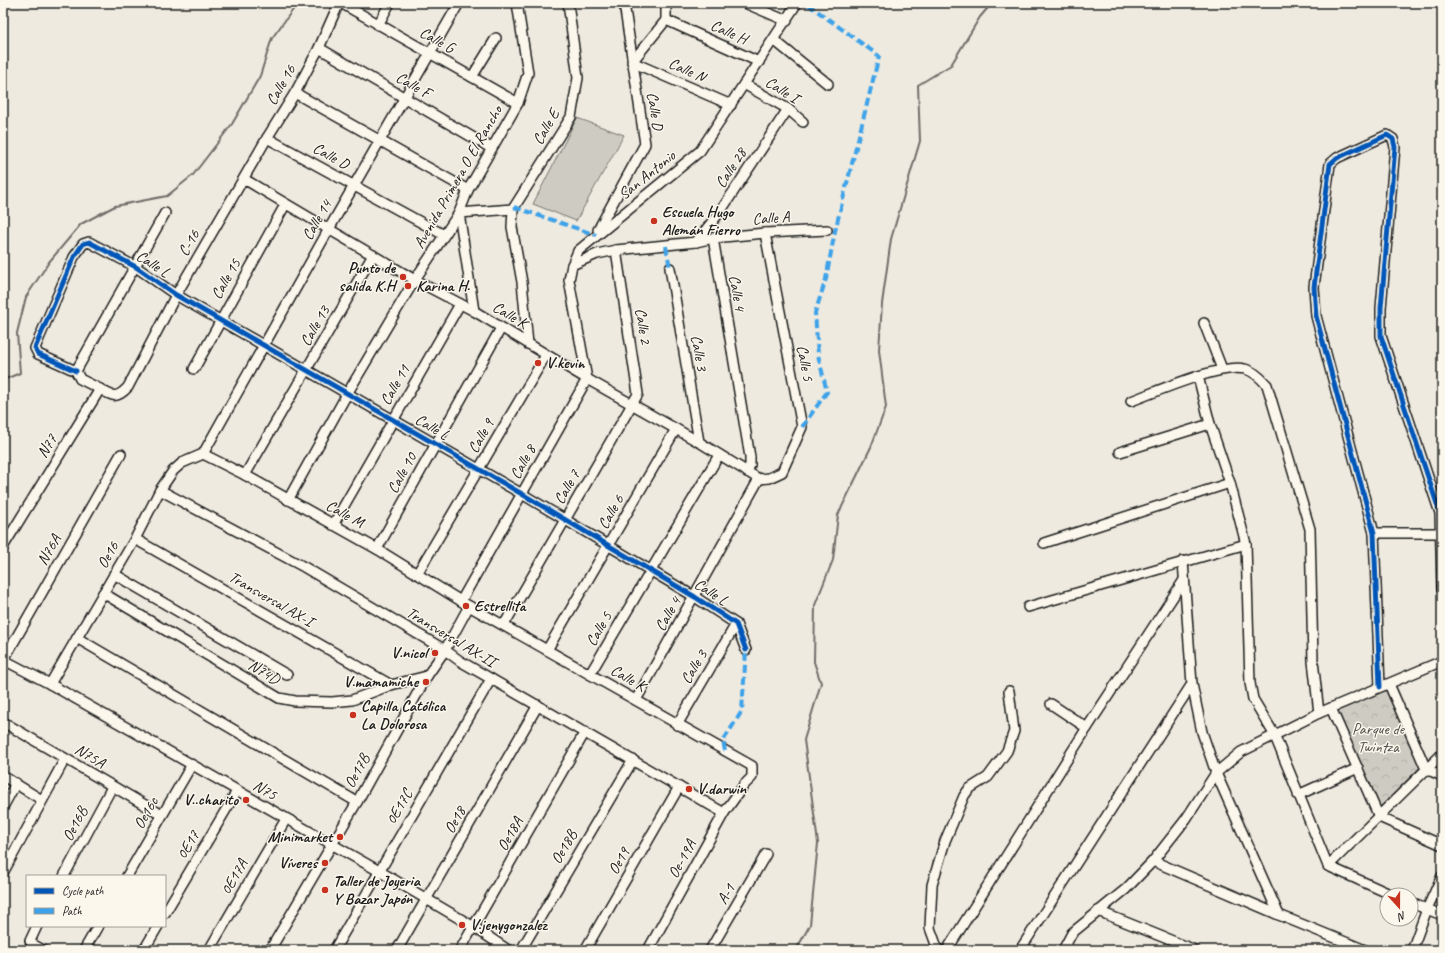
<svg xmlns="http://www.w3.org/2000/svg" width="1445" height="953" font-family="Caveat,sans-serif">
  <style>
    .park { fill: url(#park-crowns); stroke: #75746f }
    .garden { fill: #ceccc2; stroke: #75746f }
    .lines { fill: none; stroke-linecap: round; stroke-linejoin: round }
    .stream { stroke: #6f6d69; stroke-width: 2 }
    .minor-casing { stroke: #1c1c1c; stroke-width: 12 }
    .minor { stroke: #fbf7ec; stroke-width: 9 }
    .quiet { stroke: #3da2ea; stroke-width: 4; stroke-dasharray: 8 4; stroke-linecap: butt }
    .cycleway-casing { stroke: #fbf7ec; stroke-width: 8 }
    .cycleway { stroke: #0057b8; stroke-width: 5 }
    .poi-dot { fill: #c8321e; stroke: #fbf7ec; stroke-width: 1.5 }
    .labels { text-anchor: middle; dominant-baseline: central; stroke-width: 3; stroke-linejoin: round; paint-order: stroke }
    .street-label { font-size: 16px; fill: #1c1c1c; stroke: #fbf7ec }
    .poi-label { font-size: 16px; font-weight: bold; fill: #1c1c1c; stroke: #fbf7ec; text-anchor: start }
    .park-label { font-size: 16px; fill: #51514e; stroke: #fbf7ec }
  </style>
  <defs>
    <pattern id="park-crowns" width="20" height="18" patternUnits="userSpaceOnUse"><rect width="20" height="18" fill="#ceccc2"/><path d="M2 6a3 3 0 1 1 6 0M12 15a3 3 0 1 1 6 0" fill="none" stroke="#b0afa6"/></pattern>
  </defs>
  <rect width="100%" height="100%" fill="#eeeadf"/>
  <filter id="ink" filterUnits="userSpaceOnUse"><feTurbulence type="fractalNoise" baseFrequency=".025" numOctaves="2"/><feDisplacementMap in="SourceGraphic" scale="8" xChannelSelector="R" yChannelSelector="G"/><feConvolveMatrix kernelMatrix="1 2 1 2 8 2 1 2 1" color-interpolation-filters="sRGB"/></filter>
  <g filter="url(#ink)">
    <!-- park -->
    <polygon class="park" points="1387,689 1421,766 1378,809 1336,711"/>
    <!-- garden -->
    <polygon class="garden" points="577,118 624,135 576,221 533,204"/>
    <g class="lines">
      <!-- stream -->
      <g class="stream">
        <polyline points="3,380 20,373 17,333 26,297 49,262 81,224 115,206 167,196 193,175 232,124 260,76 272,38 298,3"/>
        <polyline points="796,950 810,925 818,843 804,740 821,683 814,662 815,605 833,560 838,515 871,447 886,407 879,350 882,304 891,239 920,141 918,85 951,65 980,17 992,3"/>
      </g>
      <!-- minor casing -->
      <g class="minor-casing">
        <g id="minor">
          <polyline points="341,3 518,103"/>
          <polyline points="666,3 666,20 632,62 731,105"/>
          <polyline points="745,3 787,21"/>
          <polyline points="666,20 759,62"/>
          <polyline points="378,25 390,3"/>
          <polyline points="774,40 828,84"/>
          <polyline points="319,48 491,148"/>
          <polyline points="472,77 496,38"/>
          <polyline points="744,84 788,109 803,122"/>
          <polyline points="295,93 468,190"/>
          <polyline points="267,138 444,235"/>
          <polyline points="244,179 415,280 474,311 587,379 699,442 759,479"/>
          <polyline points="598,230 645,144 624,3"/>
          <polyline points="713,238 750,457 750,465 747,472"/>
          <polyline points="696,242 720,212 788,109"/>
          <polyline points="572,265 597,254 616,250 696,242 713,238 765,233 827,230"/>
          <polyline points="670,268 699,442"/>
          <polyline points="474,311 459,213 513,209"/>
          <polyline points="1204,323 1222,369"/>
          <polyline points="528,344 522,282 512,227 513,209 571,117 578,78 568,3"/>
          <polyline points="194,369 285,205"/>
          <polyline points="76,371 38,354 35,348 74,257 83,244 89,242 136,267 176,295 522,494 695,597 736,624 746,650"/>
          <polyline points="1198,376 1210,424 1230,483 1246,544 1250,683 1253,699 1274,734 1328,866 1392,895"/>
          <polyline points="587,379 569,280 572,265 578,251 700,151 797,3"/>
          <polyline points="100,389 80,379 76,371 165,213"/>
          <path d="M 1131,401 C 1156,392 1221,363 1245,369 C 1254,371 1261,378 1267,385 L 1310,529 L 1313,661 L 1319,713"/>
          <polyline points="1120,452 1210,424"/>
          <polyline points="203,454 245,475 377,549 469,606 752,766 752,777 744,785 724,813 648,950"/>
          <polyline points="203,454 329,229 459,3"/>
          <polyline points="245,475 373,255"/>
          <polyline points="759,479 769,478 782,472 802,427 765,233"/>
          <polyline points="160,490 304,567 445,650 460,661 724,813"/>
          <polyline points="288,500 347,394 414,281 459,213 468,190 518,103 528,73 517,3"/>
          <polyline points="333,525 460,304"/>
          <polyline points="1374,533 1441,533"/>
          <polyline points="135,539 391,685"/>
          <polyline points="1044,543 1230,483"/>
          <path d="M 3,547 L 100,389 C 113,397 117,399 128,387 L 176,295 L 267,138 L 295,93 L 319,48 L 339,3"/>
          <polyline points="377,549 501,328"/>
          <polyline points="1183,561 1192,684 1202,732 1216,773 1279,915"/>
          <polyline points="114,574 287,675"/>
          <polyline points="417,574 546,355"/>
          <polyline points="103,593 279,698 295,701 332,702 352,700 391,685 427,676"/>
          <polyline points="461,601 587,379"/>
          <polyline points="1028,607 1246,544"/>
          <polyline points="504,625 638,394 616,250"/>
          <polyline points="77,638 357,802"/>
          <polyline points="547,650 676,429"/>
          <polyline points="4,660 50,684 379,871 474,927 508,950"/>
          <polyline points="3,661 121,454"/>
          <polyline points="590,674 719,455"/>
          <polyline points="50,684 135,539 160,490 173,471 182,463 203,454"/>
          <polyline points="1389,684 1426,769 1442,776"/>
          <polyline points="1380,687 1374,533 1316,316 1314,287 1330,164 1337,158 1387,135 1393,139 1395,147 1381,308 1381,336 1440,513 1442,589"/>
          <polyline points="636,700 759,479"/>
          <polyline points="1051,704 1087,728"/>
          <polyline points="1331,708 1379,817 1442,845"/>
          <polyline points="3,722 162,815"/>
          <polyline points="677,725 736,624"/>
          <polyline points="3,776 42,800"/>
          <polyline points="1298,795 1358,768"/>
          <polyline points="3,807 16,783"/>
          <polyline points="1153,861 1279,915 1365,950"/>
          <polyline points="1328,866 1442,754"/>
          <polyline points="3,873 65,759"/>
          <polyline points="64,876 112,787"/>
          <polyline points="127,876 191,766"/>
          <polyline points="1411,903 1442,915"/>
          <polyline points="1098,911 1195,950"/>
          <polyline points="165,913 237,791"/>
          <polyline points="37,926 30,941 32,944 43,950"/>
          <polyline points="84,950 98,926"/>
          <polyline points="144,950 158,926"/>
          <polyline points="209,950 286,819"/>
          <polyline points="270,950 357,802 427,676 445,650 469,606"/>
          <polyline points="334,950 491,679"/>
          <polyline points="397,950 538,705"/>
          <polyline points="460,950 585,732"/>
          <polyline points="521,950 633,760"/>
          <polyline points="585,950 679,787"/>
          <polyline points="710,950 766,854"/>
          <polyline points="938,950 930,928 932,885 945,841 964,796 969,789 988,777 1007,751 1014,731 1009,691"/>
          <polyline points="947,950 1085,731 1184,580"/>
          <polyline points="1020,950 1192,684"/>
          <polyline points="1063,950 1072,933 1126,889 1153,861 1186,819 1216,773 1241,752 1319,713 1442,661"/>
          <polyline points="1412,950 1427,909 1442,876"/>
        </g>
      </g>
      <!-- minor -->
      <use href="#minor" class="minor"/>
      <!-- quiet -->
      <g class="quiet">
        <polyline points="514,207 596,235"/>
        <polyline points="666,246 670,268"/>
        <polyline points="802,427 827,392 818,355 815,313 826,279 835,231 879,56 806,3"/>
        <polyline points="725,751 723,741 742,711 746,650"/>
      </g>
      <!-- cycleway casing -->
      <g class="cycleway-casing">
        <g id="cycleway">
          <polyline points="76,371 38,354 35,348 74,257 83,244 89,242 136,267 176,295 522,494 695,597 736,624 746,650"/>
          <polyline points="1380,687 1374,533 1316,316 1314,287 1330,164 1337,158 1387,135 1393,139 1395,147 1381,308 1381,336 1440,513 1442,589"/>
        </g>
      </g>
      <!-- cycleway -->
      <use href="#cycleway" class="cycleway"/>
    </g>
  </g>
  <!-- markers -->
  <g class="poi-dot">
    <circle cx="654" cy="221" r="4"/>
    <circle cx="403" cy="277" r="4"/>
    <circle cx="408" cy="286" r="4"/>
    <circle cx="538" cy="363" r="4"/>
    <circle cx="466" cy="606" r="4"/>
    <circle cx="435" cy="653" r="4"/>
    <circle cx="426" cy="682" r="4"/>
    <circle cx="353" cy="715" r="4"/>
    <circle cx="689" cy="789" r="4"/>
    <circle cx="246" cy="800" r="4"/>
    <circle cx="340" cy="837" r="4"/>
    <circle cx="325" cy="863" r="4"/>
    <circle cx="325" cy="890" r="4"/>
    <circle cx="462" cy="925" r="4"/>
  </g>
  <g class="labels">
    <!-- street labels -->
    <g class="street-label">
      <text transform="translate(729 32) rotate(24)">Calle H</text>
      <text transform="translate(437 40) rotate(29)">Calle G</text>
      <text transform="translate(687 70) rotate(24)">Calle N</text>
      <text transform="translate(281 85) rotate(-60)">Calle 16</text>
      <text transform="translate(413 85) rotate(30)">Calle F</text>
      <text transform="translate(782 90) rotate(32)">Calle I</text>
      <text transform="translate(655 111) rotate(81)">Calle D</text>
      <text transform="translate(546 127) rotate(-60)">Calle E</text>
      <text transform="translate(331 156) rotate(29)">Calle D</text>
      <text transform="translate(731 168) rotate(-57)">Calle 28</text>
      <text transform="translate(647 175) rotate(-39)">San Antonio</text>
      <text transform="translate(458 177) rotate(-60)">Avenida Primera O El Rancho</text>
      <text transform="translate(771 218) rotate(-4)">Calle A</text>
      <text transform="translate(317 220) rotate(-60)">Calle 14</text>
      <text transform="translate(189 243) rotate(-60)">C-16</text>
      <text transform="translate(153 264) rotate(33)">Calle L</text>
      <text transform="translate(226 279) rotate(-60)">Calle 15</text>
      <text transform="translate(737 293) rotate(80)">Calle 4</text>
      <text transform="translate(510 315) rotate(31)">Calle K</text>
      <text transform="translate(315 326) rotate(-60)">Calle 13</text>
      <text transform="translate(643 326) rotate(81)">Calle 2</text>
      <text transform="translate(699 353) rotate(80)">Calle 3</text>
      <text transform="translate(805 363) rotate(79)">Calle 5</text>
      <text transform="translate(395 385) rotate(-60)">Calle 11</text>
      <text transform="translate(432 427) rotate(30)">Calle L</text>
      <text transform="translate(481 436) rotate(-60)">Calle 9</text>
      <text transform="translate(47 446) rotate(-58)">N77</text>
      <text transform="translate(523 462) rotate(-61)">Calle 8</text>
      <text transform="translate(402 473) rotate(-61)">Calle 10</text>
      <text transform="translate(567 487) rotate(-60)">Calle 7</text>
      <text transform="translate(611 512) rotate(-60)">Calle 6</text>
      <text transform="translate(345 514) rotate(29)">Calle M</text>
      <text transform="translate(49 550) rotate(-60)">N76A</text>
      <text transform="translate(108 555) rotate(-60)">Oe16</text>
      <text transform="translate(711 592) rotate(33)">Calle L</text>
      <text transform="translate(271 599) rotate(30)">Transversal AX-I</text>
      <text transform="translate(668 614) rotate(-60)">Calle 4</text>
      <text transform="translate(599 629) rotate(-60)">Calle 5</text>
      <text transform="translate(451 637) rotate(31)">Transversal AX-II</text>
      <text transform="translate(694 667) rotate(-59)">Calle 3</text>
      <text transform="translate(264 672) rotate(31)">N74D</text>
      <text transform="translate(628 678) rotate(30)">Calle K</text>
      <text transform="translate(90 756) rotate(31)">N75A</text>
      <text transform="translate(357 771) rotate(-61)">Oe17B</text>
      <text transform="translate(265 790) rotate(30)">N75</text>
      <text transform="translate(399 807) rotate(-60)">0E17C</text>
      <text transform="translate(146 813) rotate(-60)">Oe16c</text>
      <text transform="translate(455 820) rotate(-60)">Oe18</text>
      <text transform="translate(75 824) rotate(-62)">Oe16B</text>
      <text transform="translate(510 834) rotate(-60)">Oe18A</text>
      <text transform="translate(188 845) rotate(-60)">0E17</text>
      <text transform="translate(564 847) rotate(-60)">Oe18B</text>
      <text transform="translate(682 859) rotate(-61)">Oe-19A</text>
      <text transform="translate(619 861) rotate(-60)">Oe19</text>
      <text transform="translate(234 877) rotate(-60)">0E17A</text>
      <text transform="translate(726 894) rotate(-60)">A-1</text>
    </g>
    <!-- poi labels -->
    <g class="poi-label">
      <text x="662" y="212">Escuela Hugo<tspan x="662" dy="18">Alemán Fierro</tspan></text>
      <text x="395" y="268" text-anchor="end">Punto de<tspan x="395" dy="18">salida K.H</tspan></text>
      <text x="416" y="286">Karina H.</text>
      <text x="546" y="363">V.kevin</text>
      <text x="474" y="606">Estrellita</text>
      <text x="427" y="653" text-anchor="end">V.nicol</text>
      <text x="418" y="682" text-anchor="end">V.mamamiche</text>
      <text x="361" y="706">Capilla Católica<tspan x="361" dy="18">La Dolorosa</tspan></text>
      <text x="697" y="789">V.darwin</text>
      <text x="238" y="800" text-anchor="end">V..charito</text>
      <text x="332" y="837" text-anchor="end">Minimarket</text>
      <text x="317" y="863" text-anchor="end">Víveres</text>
      <text x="333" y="881">Taller de Joyeria<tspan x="333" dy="18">Y Bazar Japón</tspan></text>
      <text x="470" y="925">V.jenygonzalez</text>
    </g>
    <!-- park labels -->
    <g class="park-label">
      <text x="1378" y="729">Parque de<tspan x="1378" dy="18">Twintza</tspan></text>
    </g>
  </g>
  <!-- margin -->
  <rect width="1445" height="953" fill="none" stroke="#fbf7ec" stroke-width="16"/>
  <rect x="8" y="8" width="1429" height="937" fill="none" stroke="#1c1c1c" stroke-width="1.5" filter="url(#ink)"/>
  <!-- legend -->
  <rect x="26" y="875" width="140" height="52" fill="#fbf7ec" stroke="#a29f99"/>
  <rect x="34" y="888" width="20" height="6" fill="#0057b8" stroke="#a29f99"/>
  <text x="62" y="895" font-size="12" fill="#1c1c1c">Cycle path</text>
  <rect x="34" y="908" width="20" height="6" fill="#3da2ea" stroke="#a29f99"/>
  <text x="62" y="915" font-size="12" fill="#1c1c1c">Path</text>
  <!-- north arrow -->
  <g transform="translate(1399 907) rotate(159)"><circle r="19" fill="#fbf7ec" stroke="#a29f99"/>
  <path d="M0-3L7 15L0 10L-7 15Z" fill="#c8321e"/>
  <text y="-6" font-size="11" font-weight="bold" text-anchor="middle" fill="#1c1c1c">N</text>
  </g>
</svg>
